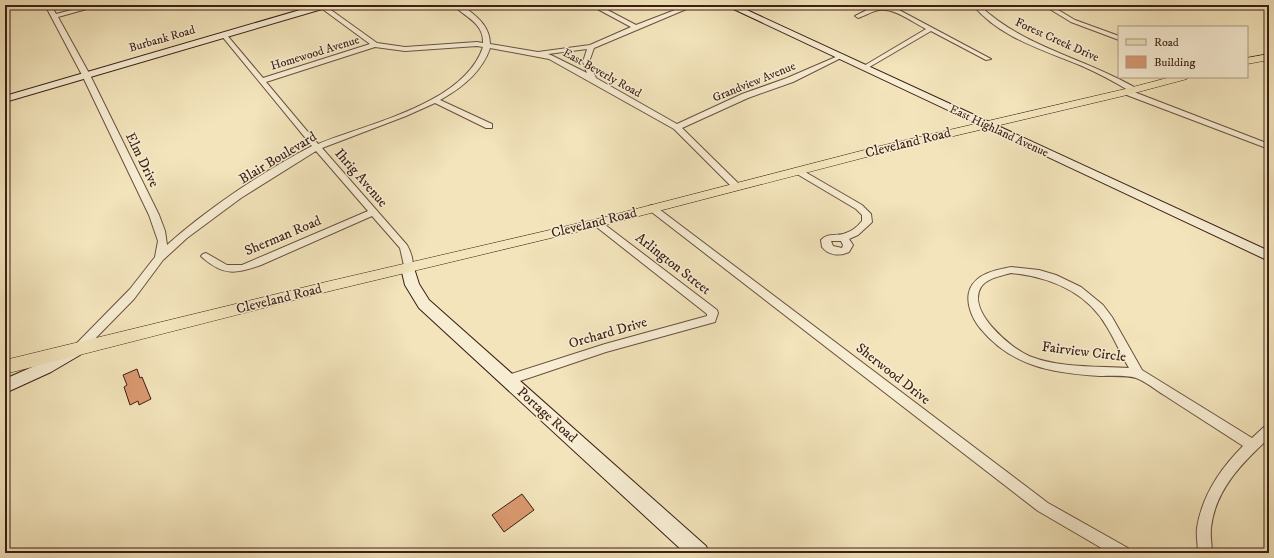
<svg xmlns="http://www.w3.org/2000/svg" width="1274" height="558" font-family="'IM FELL DW Pica',serif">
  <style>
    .building { fill: #db9970; stroke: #3b1f14 }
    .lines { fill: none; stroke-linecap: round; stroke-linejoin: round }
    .street-casing { stroke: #69503e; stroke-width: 2 }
    .secondary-casing { stroke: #3b1f14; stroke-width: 2 }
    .primary-casing { stroke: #3b1f14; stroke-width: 1 }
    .street { fill: #f7edd3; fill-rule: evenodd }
    .secondary { fill: #f7edd3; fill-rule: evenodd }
    .primary { fill: #f3e4bb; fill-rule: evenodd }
    .labels { text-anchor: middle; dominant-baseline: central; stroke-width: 3; stroke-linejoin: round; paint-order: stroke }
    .far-street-label { font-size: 12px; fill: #3b1f14; stroke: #f7edd3 }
    .street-label { font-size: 14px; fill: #3b1f14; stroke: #f7edd3 }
  </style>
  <rect width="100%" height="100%" fill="#f3e4bb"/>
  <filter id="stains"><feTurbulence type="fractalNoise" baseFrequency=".005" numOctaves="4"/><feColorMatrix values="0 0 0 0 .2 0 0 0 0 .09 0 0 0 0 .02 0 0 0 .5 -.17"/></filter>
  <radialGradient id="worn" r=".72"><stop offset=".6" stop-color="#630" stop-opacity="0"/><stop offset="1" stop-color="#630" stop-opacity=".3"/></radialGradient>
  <!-- building -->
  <g class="building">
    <polygon points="137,369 140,378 142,377 151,399 139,405 138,401 130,405 124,387 127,385 123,375"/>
    <polygon points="522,494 534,510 504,532 492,515"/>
  </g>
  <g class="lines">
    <!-- street casing -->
    <g class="street-casing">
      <g id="street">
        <path d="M 45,5 L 51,5 L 56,14 L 91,5 L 101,5 L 58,17 L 90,75 L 159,215 L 165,231 L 167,245 C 207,209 264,171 312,146 L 221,35 L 226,34 L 263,78 L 370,44 L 317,5 L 324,5 L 377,43 L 405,47 L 477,42 L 483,43 C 484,23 465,17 453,5 L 460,5 L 463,7 L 478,5 L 467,9 C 479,18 490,28 490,44 L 538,52 L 590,45 L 631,27 L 590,5 L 598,5 L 636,25 L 688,5 L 696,5 L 594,48 L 589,62 L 596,78 L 677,124 L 742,94 L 787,78 L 838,56 L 843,57 L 793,82 L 748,98 L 682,128 L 739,184 L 740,186 L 736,189 L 733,188 L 674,129 L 549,59 L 490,48 C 482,72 462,88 440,100 L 492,124 L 492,128 L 486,128 L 435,103 L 406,116 L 322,148 L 407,245 C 411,252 415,263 411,270 L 405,270 L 400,248 L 372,216 L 261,265 C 236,274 224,276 203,258 L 201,256 L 203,254 L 206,253 L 227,265 L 242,265 L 368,211 L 316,151 L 241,198 L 187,238 L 163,260 L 134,299 L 83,351 L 79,352 L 75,351 L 73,348 L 75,345 L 130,289 L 155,257 L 158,241 L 149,215 L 82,75 ZM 477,46 L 483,47 C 464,104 369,123 318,144 L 266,82 L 375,47 L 405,51 ZM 587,49 L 583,62 L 587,73 L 553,56 L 548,54 Z"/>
        <path d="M 973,5 L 979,5 C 1023,47 1084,58 1136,88 L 1137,90 L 1134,92 L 1269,144 L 1269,149 L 1124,94 L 1124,90 L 1128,90 C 1113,81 1098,73 1082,66 C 1044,50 1000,38 973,5 Z"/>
        <polygon points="1043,5 1050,5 1075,20 1119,36 1119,40 1071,22"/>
        <path d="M 886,6 L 899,10 L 991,59 L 986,60 L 931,31 L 866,69 L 862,69 L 862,67 L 926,29 C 912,22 895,8 879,10 C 872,11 865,16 858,18 L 855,16 L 871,8 Z"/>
        <path d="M 800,169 L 862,205 L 871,214 L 872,222 L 870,224 L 858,235 L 849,239 L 853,245 L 849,252 C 840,256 829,256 822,247 L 821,240 C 828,232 838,237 846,233 C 852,231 858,226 862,221 L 862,215 L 856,209 L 797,174 L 796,172 ZM 831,241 L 841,241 L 843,245 L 842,248 L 833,246 Z"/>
        <polygon points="652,205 655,206 1048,503 1128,548 1130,553 1110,553 1038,511 649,210 648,208 649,206"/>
        <polygon points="597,220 600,221 717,310 718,313 715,322 606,352 508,385 504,383 502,380 504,377 508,375 605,344 707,316 707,314 594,225 592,223 594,221"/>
        <path d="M 1011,267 L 1039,270 L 1056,275 L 1081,287 L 1103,305 L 1112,317 L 1142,370 L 1252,438 L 1265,426 L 1269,425 L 1269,438 C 1242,463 1215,490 1211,528 C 1210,537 1212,545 1212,553 L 1198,553 C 1198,545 1196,536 1197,528 C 1202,496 1220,469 1243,446 C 1217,429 1190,412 1164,395 C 1156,390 1145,381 1136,378 C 1127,375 1110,376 1100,376 C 1053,373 1012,367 980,328 C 972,318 965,302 970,289 C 977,273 996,270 1011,267 ZM 1011,273 C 1050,277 1087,292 1107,327 C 1115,340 1121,355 1129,368 C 1097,366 1059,368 1029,356 C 1011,348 966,311 981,287 C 987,278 1001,276 1011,273 Z"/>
      </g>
    </g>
    <!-- secondary casing -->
    <g class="secondary-casing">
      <g id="secondary">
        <polygon points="317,5 330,5 329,7 5,102 5,96"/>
        <polygon points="725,5 736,5 1269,251 1269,261"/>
        <polygon points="408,263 413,265 419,284 429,300 706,546 709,553 685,553 419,308 405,285 401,268 403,265"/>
        <polygon points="75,345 80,347 83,351 80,355 51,372 5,393 5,379 39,364"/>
      </g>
    </g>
    <!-- primary casing -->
    <g class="primary-casing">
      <g id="primary">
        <polygon points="1269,54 1269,60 1247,64 1247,58"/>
        <polygon points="1171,77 1188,77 1187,79 1127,95 878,154 597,227 330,291 5,374 5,360 330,281 597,219 876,147 1125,89"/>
      </g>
    </g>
    <!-- street -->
    <use href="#street" class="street"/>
    <!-- secondary -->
    <use href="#secondary" class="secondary"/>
    <!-- primary -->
    <use href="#primary" class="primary"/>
  </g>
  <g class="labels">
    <!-- far-street labels -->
    <g class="far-street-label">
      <text transform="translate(162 39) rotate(-16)">Burbank Road</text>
      <text transform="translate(1057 40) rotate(24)">Forest Creek Drive</text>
      <text transform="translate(315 53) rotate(-17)">Homewood Avenue</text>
      <text transform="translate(602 73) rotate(29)">East Beverly Road</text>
      <text transform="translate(754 82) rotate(-22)">Grandview Avenue</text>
      <text transform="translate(999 131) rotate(25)">East Highland Avenue</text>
    </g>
    <!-- street labels -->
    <g class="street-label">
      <text transform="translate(908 143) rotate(-14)">Cleveland Road</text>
      <text transform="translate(278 158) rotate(-31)">Blair Boulevard</text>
      <text transform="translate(142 160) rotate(64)">Elm Drive</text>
      <text transform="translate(361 178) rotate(49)">Ihrig Avenue</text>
      <text transform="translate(594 223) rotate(-14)">Cleveland Road</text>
      <text transform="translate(283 236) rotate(-23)">Sherman Road</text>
      <text transform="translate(673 264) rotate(38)">Arlington Street</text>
      <text transform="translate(279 299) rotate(-14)">Cleveland Road</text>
      <text transform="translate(608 333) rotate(-16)">Orchard Drive</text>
      <text transform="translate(1084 352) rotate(7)">Fairview Circle</text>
      <text transform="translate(893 374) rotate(38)">Sherwood Drive</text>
      <text transform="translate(547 415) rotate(42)">Portage Road</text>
    </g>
  </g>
  <!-- margin -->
  <rect width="1274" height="558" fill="none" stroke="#f3e4bb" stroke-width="20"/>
  <rect x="6" y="6" width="1262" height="546" fill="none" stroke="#3b1f14" stroke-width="2"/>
  <rect x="10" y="10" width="1254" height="538" fill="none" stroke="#3b1f14"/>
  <!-- legend -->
  <rect x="1118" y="26" width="130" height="52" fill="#f7edd3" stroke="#ac9b87"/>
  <rect x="1126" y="39" width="20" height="6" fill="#f3e4bb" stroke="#ac9b87"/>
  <text x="1154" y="46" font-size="12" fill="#3b1f14">Road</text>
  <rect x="1126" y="56" width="20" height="12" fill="#db9970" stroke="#ac9b87"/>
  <text x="1154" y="66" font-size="12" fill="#3b1f14">Building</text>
  <rect width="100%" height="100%" filter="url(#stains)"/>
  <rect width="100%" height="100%" fill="url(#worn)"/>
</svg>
